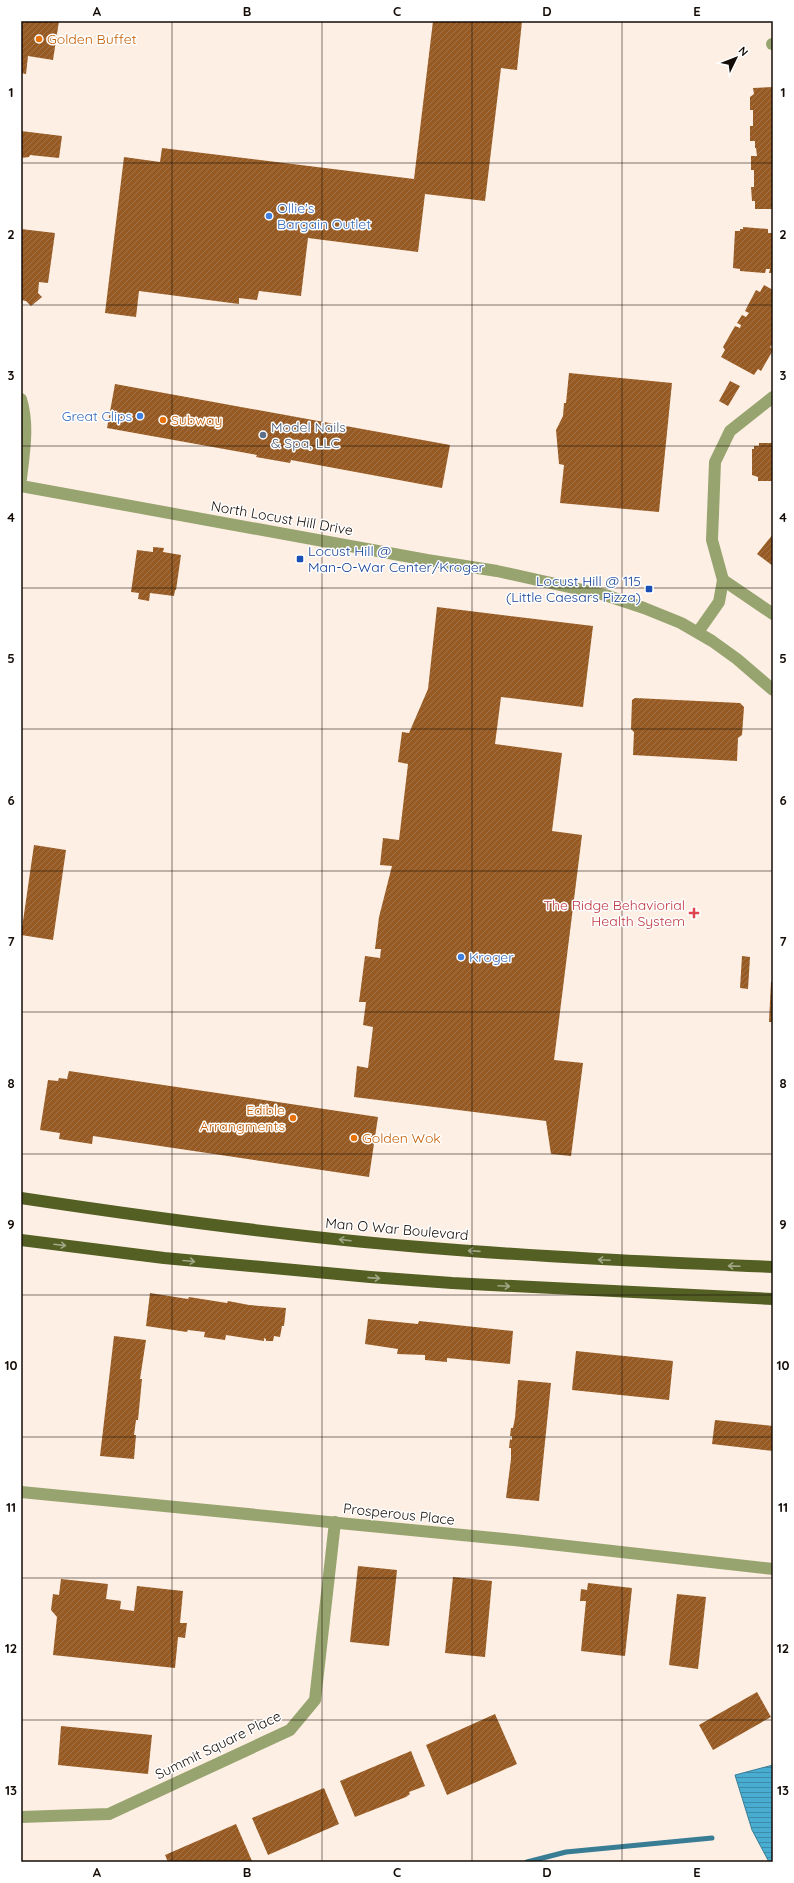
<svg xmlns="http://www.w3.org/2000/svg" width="794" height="1883" font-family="Quicksand,sans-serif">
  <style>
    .water { fill: url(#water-rules); stroke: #397d95 }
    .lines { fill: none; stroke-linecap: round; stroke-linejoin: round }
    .stream { stroke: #397d95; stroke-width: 5 }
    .building { fill: url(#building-hatch) }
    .minor { stroke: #98a46f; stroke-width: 12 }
    .major { stroke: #545f23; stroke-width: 12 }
    .oneway { stroke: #a1a786 }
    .grid { fill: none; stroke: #140c07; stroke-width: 1; stroke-opacity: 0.55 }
    .food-dot { fill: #e8710a; stroke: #fff; stroke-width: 1.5 }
    .shop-dot { fill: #3f7fe0; stroke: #fff; stroke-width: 1.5 }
    .service-dot { fill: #5c6f8a; stroke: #fff; stroke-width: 1.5 }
    .transit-dot { fill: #1a4fb4; stroke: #fff; stroke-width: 1.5 }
    .health-dot { fill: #e0444e; stroke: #fff; stroke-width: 1.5 }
    .labels { text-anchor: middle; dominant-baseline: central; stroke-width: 3; stroke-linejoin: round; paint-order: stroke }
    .food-label { font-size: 14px; fill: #c56008; stroke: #fff; text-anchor: start }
    .shop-label { font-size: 14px; fill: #366cbe; stroke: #fff; text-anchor: start }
    .service-label { font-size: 14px; fill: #4e5e75; stroke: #fff; text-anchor: start }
    .street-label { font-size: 14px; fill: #140c07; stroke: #fff }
    .transit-label { font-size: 14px; fill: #164399; stroke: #fff; text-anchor: start }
    .health-label { font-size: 14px; fill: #be3a42; stroke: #fff; text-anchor: end }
    .neatline { fill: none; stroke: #140c07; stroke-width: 1.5 }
    .grid-label { font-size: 13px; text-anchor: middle; font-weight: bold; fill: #140c07 }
  </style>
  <defs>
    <pattern id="water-rules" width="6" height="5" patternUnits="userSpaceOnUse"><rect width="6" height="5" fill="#49add2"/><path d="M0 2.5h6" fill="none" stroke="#3c8ba8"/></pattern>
    <pattern id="building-hatch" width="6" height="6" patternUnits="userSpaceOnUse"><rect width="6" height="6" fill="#975a22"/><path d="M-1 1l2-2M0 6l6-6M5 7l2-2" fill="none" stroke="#a1764e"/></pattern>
  </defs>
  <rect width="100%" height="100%" fill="#feefe4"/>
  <!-- water -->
  <polygon class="water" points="773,1765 773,1862 769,1862 752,1830 735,1775"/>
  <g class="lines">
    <!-- stream -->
    <polyline class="stream" points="527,1862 566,1852 712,1838"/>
  </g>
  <!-- building -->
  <g class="building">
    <polygon points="21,21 59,21 53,60 28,56 26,74 21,73"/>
    <polygon points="433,21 522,21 517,70 501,68 485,201 425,194 418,252 308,238 301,296 259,291 257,300 239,298 239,304 139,291 136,317 105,313 124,157 160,162 162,148 414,179"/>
    <polygon points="773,87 773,209 755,209 755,201 752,201 751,187 754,187 754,170 751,170 751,156 757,156 756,148 755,148 755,141 750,141 750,126 753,126 753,110 750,110 750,97 754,94 753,88"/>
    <polygon points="21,131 62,136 59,158 30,155 29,157 21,158"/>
    <polygon points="743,227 768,229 768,233 772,233 773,229 773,273 769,273 770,269 766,269 765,273 740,271 740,269 733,268 735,231 740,231 740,229 743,229"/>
    <polygon points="21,229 55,233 48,283 39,282 38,293 42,297 31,306 26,301 21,300"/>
    <polygon points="764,285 773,290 773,344 770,347 773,350 761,371 758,369 754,375 721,357 725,350 723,347 735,326 740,328 741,325 737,323 742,315 746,317 749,313 745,311 756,290 760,292"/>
    <polygon points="569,373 672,383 659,512 560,503 564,465 559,464 556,430 563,416 564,403 566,403"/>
    <polygon points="730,381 740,386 728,406 719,401"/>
    <polygon points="115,384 450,445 442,488 291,460 290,463 256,457 257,455 107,428"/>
    <polygon points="759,443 773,443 773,481 758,481 758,477 752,475 752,449 754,449 754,446 759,446"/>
    <polygon points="773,534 773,566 757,554"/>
    <polygon points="153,547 164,548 163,552 181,555 176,590 175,590 174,596 150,593 149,601 138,599 139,593 131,592 137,550 153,552"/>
    <polygon points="437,607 593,626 583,707 501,697 495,744 562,753 552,831 582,835 554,1060 583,1063 571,1156 551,1154 546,1121 354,1097 357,1066 368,1068 373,1027 363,1025 366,1002 359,1002 365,956 380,958 381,949 375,949 379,917 392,866 380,865 383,838 399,840 408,764 398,762 402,732 409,733 428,689"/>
    <polygon points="635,698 740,703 744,707 742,735 738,738 737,761 633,755 634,732 631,729 632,700"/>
    <polygon points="34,845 66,850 53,940 21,935"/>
    <polygon points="742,956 750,957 748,989 740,988"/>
    <polygon points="771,982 773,982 773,1022 769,1022"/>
    <polygon points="69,1071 378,1117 369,1177 93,1136 92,1144 59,1139 60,1133 40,1130 48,1080 58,1081 59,1078 67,1079"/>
    <polygon points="150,1293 188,1299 189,1297 227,1303 228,1301 249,1305 286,1308 284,1326 282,1326 280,1337 274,1336 273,1341 266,1341 266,1339 264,1338 264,1341 226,1335 225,1340 204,1337 205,1332 188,1330 187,1332 146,1326"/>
    <polygon points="368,1319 418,1324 419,1321 513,1331 510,1364 447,1358 447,1362 425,1360 425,1355 397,1354 398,1349 365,1344"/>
    <polygon points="114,1336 146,1340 140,1379 142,1379 138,1420 136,1420 134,1435 136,1435 134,1459 100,1456"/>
    <polygon points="576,1351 673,1361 669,1400 572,1390"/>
    <polygon points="518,1380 551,1383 539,1501 506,1498 511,1459 511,1448 509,1448 510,1439 512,1440 512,1436 510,1436 511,1428 513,1428 515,1418"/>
    <polygon points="715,1420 773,1426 773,1451 712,1444"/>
    <polygon points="358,1566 397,1570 389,1646 350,1642"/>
    <polygon points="453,1577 492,1581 485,1657 445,1653"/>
    <polygon points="61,1579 108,1584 106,1599 121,1601 120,1609 134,1611 137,1586 183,1591 180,1623 187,1623 185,1638 178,1637 175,1668 53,1655 57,1617 51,1610 53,1594 59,1595"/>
    <polygon points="588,1583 632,1588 625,1656 581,1651 586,1601 580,1601 581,1589 587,1590"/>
    <polygon points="677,1594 706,1597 698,1669 669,1665"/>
    <polygon points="757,1692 771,1717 713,1750 699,1725"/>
    <polygon points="495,1714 517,1764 447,1795 426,1745"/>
    <polygon points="61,1726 152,1735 148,1774 58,1765"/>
    <polygon points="411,1751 425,1786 409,1792 410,1794 406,1797 355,1817 340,1781"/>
    <polygon points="324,1788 339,1824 268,1855 252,1818"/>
    <polygon points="236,1824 252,1861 168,1862 165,1855"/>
  </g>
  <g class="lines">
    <!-- minor -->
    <g class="minor">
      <polyline points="772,44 773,44"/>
      <path d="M 21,399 C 29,425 24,452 21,479"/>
      <polyline points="21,486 427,560 497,571 605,595 644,608 681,623 712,641 737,659 773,690"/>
      <polyline points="723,580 773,614"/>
      <polyline points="698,632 719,602 723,580 712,540 715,462 730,431 773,397"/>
      <polyline points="21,1492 514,1540 773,1569"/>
      <polyline points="21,1817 109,1814 290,1730 315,1700 335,1522"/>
    </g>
    <!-- major -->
    <g class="major">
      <path d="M 21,1198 C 153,1218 287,1236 420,1247 C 538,1257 655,1262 773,1267"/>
      <polyline points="21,1240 164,1258 370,1277 452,1283 773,1299"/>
    </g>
  </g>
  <!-- one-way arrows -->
  <defs><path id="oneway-shaft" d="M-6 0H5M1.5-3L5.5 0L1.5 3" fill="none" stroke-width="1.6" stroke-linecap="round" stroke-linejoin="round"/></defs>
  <g class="oneway">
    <use href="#oneway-shaft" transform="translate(345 1240) rotate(-173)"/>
    <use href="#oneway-shaft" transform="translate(60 1245) rotate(7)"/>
    <use href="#oneway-shaft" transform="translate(474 1251) rotate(-176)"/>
    <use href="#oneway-shaft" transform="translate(604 1260) rotate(-177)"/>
    <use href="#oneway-shaft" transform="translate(189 1261) rotate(5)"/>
    <use href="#oneway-shaft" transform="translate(734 1266) rotate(-178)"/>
    <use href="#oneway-shaft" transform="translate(374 1278) rotate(4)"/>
    <use href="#oneway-shaft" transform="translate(504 1286) rotate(3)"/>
  </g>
  <!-- grid -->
  <path class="grid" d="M 172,21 L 172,1862M 322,21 L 322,1862M 472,21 L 472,1862M 622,21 L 622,1862M 21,163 L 773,163M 21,305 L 773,305M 21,446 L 773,446M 21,588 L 773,588M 21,729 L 773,729M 21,871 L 773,871M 21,1012 L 773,1012M 21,1154 L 773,1154M 21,1295 L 773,1295M 21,1437 L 773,1437M 21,1578 L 773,1578M 21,1720 L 773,1720"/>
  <!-- markers -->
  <g class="food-dot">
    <circle cx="39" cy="39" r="4"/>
    <circle cx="163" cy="420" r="4"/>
    <circle cx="293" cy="1118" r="4"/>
    <circle cx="354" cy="1138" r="4"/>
  </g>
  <g class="shop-dot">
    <circle cx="269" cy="216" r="4"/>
    <circle cx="140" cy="416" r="4"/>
    <circle cx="461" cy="957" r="4"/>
  </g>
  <circle class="service-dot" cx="263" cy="435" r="4"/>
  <g class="transit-dot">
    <rect x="296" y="555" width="8" height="8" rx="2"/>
    <rect x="645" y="585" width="8" height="8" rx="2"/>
  </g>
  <path class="health-dot" d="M692 907h4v4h4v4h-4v4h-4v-4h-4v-4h4z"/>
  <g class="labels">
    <!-- food labels -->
    <g class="food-label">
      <text x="47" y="39">Golden Buffet</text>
      <text x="171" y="420">Subway</text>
      <text x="285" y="1110" text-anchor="end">Edible<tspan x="285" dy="16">Arrangments</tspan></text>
      <text x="362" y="1138">Golden Wok</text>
    </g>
    <!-- shop labels -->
    <g class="shop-label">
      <text x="277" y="208">Ollie's<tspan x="277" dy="16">Bargain Outlet</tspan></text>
      <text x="132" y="416" text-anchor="end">Great Clips</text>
      <text x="469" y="957">Kroger</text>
    </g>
    <!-- service labels -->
    <g class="service-label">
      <text x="271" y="427">Model Nails<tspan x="271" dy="16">&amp; Spa, LLC</tspan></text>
    </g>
    <!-- street labels -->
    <g class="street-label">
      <text transform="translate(282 518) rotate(10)">North Locust Hill Drive</text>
      <text transform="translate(397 1229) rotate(5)">Man O War Boulevard</text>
      <text transform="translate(399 1514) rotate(6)">Prosperous Place</text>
      <text transform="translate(218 1745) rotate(-26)">Summit Square Place</text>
    </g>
    <!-- transit labels -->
    <g class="transit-label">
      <text x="308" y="551">Locust Hill @<tspan x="308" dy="16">Man-O-War Center/Kroger</tspan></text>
      <text x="641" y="581" text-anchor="end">Locust Hill @ 115<tspan x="641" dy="16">(Little Caesars Pizza)</tspan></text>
    </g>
    <!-- health labels -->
    <g class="health-label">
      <text x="685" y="905">The Ridge Behaviorial<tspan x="685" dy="16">Health System</tspan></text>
    </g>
  </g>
  <!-- border -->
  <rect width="794" height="1883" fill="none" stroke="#ffffff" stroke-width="44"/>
  <!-- north arrow -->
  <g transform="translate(736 58) rotate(47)" stroke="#ffffff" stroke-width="3" paint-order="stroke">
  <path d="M0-3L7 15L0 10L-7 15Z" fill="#140c07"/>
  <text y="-6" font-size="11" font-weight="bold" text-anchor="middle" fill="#140c07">N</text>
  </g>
  <rect x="22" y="22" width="750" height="1839" class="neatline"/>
  <g class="grid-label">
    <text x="97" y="16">A</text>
    <text x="247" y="16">B</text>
    <text x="397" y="16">C</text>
    <text x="547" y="16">D</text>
    <text x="697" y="16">E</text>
    <text x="11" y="97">1</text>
    <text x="783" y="97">1</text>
    <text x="11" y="239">2</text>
    <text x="783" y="239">2</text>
    <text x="11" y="380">3</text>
    <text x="783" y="380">3</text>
    <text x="11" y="522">4</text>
    <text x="783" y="522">4</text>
    <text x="11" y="663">5</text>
    <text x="783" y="663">5</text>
    <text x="11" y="805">6</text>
    <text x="783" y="805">6</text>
    <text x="11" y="946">7</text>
    <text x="783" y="946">7</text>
    <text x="11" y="1088">8</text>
    <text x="783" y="1088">8</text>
    <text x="11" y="1229">9</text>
    <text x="783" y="1229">9</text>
    <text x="11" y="1370">10</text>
    <text x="783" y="1370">10</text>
    <text x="11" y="1512">11</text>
    <text x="783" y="1512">11</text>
    <text x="11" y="1653">12</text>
    <text x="783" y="1653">12</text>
    <text x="11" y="1795">13</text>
    <text x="783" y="1795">13</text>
    <text x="97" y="1877">A</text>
    <text x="247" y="1877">B</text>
    <text x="397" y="1877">C</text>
    <text x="547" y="1877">D</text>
    <text x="697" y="1877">E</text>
  </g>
</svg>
